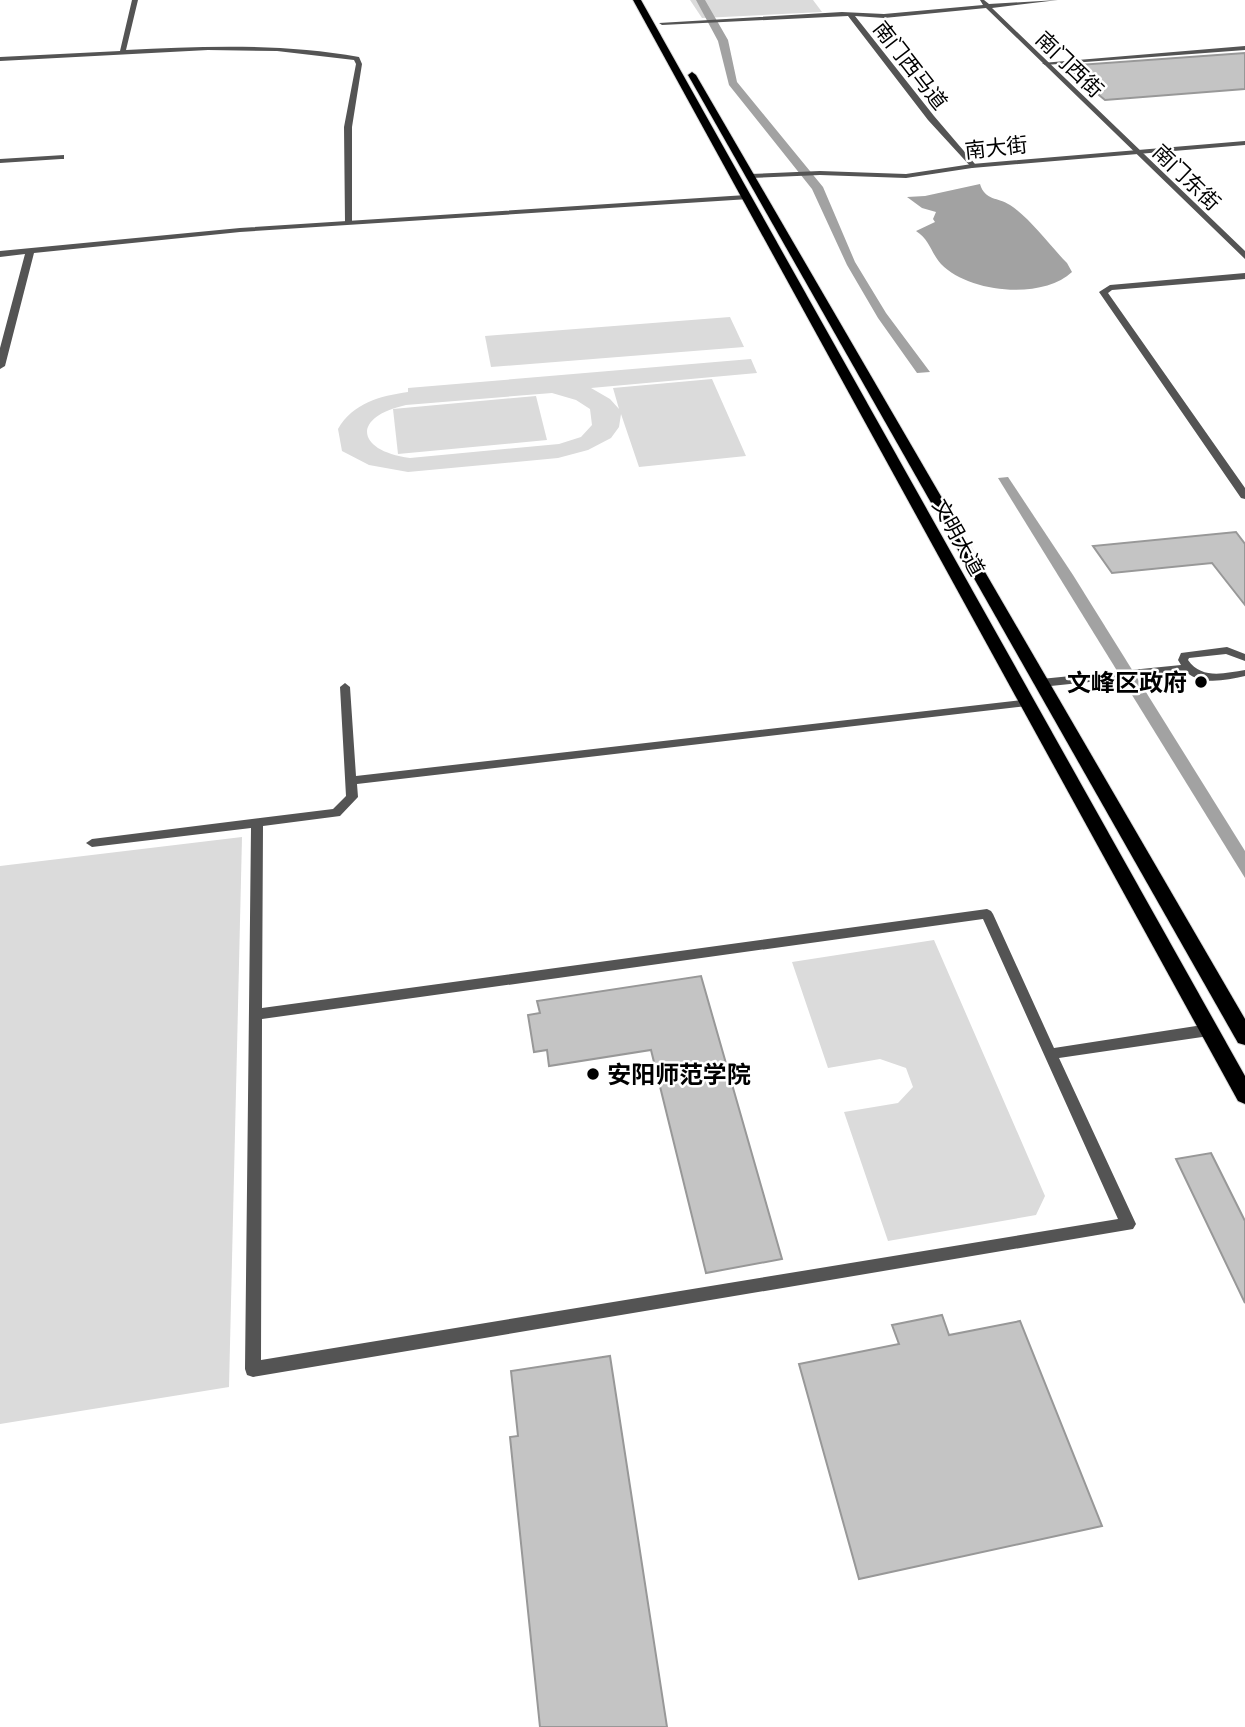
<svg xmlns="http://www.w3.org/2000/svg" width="1245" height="1727" font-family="Mulish,'Noto Sans SC',sans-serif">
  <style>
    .green { fill: #dbdbdb; fill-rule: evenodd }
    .water { fill: #a2a2a2 }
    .building { fill: #c4c4c4; stroke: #989898; stroke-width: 2 }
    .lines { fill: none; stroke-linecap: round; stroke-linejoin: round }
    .primary-casing { stroke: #dbdbdb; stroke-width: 2 }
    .service { fill: #545454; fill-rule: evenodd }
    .minor { fill: #545454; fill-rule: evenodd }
    .tertiary { fill: #545454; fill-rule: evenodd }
    .primary { fill: #000; fill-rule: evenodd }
    .poi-dot { fill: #000; stroke: #fff; stroke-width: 2.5 }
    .labels { text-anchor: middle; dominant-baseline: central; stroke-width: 5; stroke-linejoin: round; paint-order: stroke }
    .far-street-label { font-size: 21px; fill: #000; stroke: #fff }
    .poi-label { font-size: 24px; font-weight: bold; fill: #000; stroke: #fff; text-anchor: end }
  </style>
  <rect width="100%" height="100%" fill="#fff"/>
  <!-- green -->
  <g class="green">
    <polygon points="690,0 813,0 822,12 702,18"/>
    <polygon points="730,317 744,347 491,367 485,336"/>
    <path d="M 751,359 L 757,373 L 591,388 L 610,399 L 619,409 L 613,388 L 712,379 L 746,456 L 639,467 L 621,414 L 619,427 L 611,438 L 588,450 L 558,458 L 408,472 L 369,465 L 342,451 L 338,429 C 353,403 380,396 408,392 L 408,388 ZM 552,393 L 576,400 L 590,409 L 592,425 L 581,437 L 559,444 L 410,458 C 356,451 351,417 406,405 Z"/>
    <polygon points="536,396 547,440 398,454 393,409"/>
    <polygon points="242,837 229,1387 0,1424 0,866"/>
    <polygon points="934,940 1045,1196 1036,1215 888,1241 844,1112 898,1103 913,1087 906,1068 880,1059 828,1068 792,962"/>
  </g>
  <!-- water -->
  <g class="water">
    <polygon points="696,0 705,0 728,40 737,82 823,187 855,262 886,313 930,372 917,373 878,318 847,265 812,189 729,85 718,41"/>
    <path d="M 980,184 C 985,201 998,197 1010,205 C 1030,218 1050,246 1067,263 L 1072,272 C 1042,300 969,293 941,264 C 931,253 930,240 916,231 L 935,222 L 933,219 L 936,212 L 922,208 L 907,197 L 925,196 Z"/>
    <polygon points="1008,477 1073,575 1245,851 1245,878 998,478"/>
  </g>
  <!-- building -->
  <g class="building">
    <polygon points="1245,53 1245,89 1105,100 1064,66"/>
    <polygon points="1236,532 1245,544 1245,605 1212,563 1112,573 1093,546"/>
    <polygon points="701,976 782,1259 706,1273 651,1050 549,1066 547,1050 534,1052 528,1015 540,1013 537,1001"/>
    <polygon points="1211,1153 1245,1221 1245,1303 1176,1159"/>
    <polygon points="942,1315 949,1335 1020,1321 1102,1526 859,1579 799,1364 899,1344 892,1325"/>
    <polygon points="610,1356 667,1727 540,1727 510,1437 518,1436 511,1371"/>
  </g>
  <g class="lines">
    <!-- primary casing -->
    <g class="primary-casing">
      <g id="primary">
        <polygon points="633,0 641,0 1245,1076 1245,1104 1238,1101"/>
        <polygon points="692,72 696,75 1245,1019 1245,1045 1238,1043 688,75"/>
      </g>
    </g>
    <!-- service -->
    <g class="service">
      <polygon points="1245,46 1245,50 1045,65 1042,63"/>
      <path d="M 1227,647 L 1245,654 L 1245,661 L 1226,654 L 1189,658 L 1188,660 C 1202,680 1225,673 1245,670 L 1245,676 C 1225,680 1203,686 1186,672 L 1041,687 L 1036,683 L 1041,679 L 1181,665 L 1178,660 L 1181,653 Z"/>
      <path d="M 345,683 L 350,687 L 356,776 L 1031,699 L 1032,702 L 1031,705 L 1027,706 L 357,784 L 358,797 L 340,816 L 263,826 L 262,1008 L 987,909 L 991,911 L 993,914 L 1054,1048 L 1209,1024 L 1214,1026 L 1216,1030 L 1214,1034 L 1209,1036 L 1059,1058 L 1136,1224 L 1133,1229 L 253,1377 L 247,1375 L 245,1369 L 251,828 L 92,847 L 86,843 L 92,839 L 333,809 L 346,796 L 340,687 ZM 983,919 L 1118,1219 L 261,1360 L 262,1019 Z"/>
    </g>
    <!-- minor -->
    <g class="minor">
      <path d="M 132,0 L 138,0 L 126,50 C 204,46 282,43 359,57 L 362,64 L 352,127 L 352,224 L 345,222 L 344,127 L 356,64 L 354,60 L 277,51 L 208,50 L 0,61 L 0,57 L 120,51 Z"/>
      <polygon points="980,0 984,0 989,4 1058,0 992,8 1245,251 1245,259 986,8 884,18 855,16 934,116 975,164 976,166 972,168 928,120 848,16 662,25 659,23 842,12 884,14 983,5"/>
      <polygon points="64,155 64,159 61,159 0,163 0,159"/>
      <polygon points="1245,273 1245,279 1112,290 1108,293 1245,488 1245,499 1241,498 1099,292 1110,285"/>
    </g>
    <!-- tertiary -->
    <g class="tertiary">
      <polygon points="1245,141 1245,145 972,168 906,178 820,175 750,178 746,176 750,174 820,171 906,174 972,164"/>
      <polygon points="746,195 750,197 749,199 240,232 34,253 5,366 0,369 0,348 25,254 0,257 0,251 240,228"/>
    </g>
    <!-- primary -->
    <use href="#primary" class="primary"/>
  </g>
  <!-- markers -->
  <g class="poi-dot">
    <circle cx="1201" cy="682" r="7"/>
    <circle cx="593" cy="1074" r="7"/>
  </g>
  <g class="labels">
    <!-- far-street labels -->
    <g class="far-street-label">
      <text transform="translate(1070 64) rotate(44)">南门西街</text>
      <text transform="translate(911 65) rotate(52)">南门西马道</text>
      <text transform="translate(996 147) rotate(-6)">南大街</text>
      <text transform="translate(1187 177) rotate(44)">南门东街</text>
      <text transform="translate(959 537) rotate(61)">文明大道</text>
    </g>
    <!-- poi labels -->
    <g class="poi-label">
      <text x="1187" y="682">文峰区政府</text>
      <text x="607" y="1074" text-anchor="start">安阳师范学院</text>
    </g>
  </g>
</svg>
